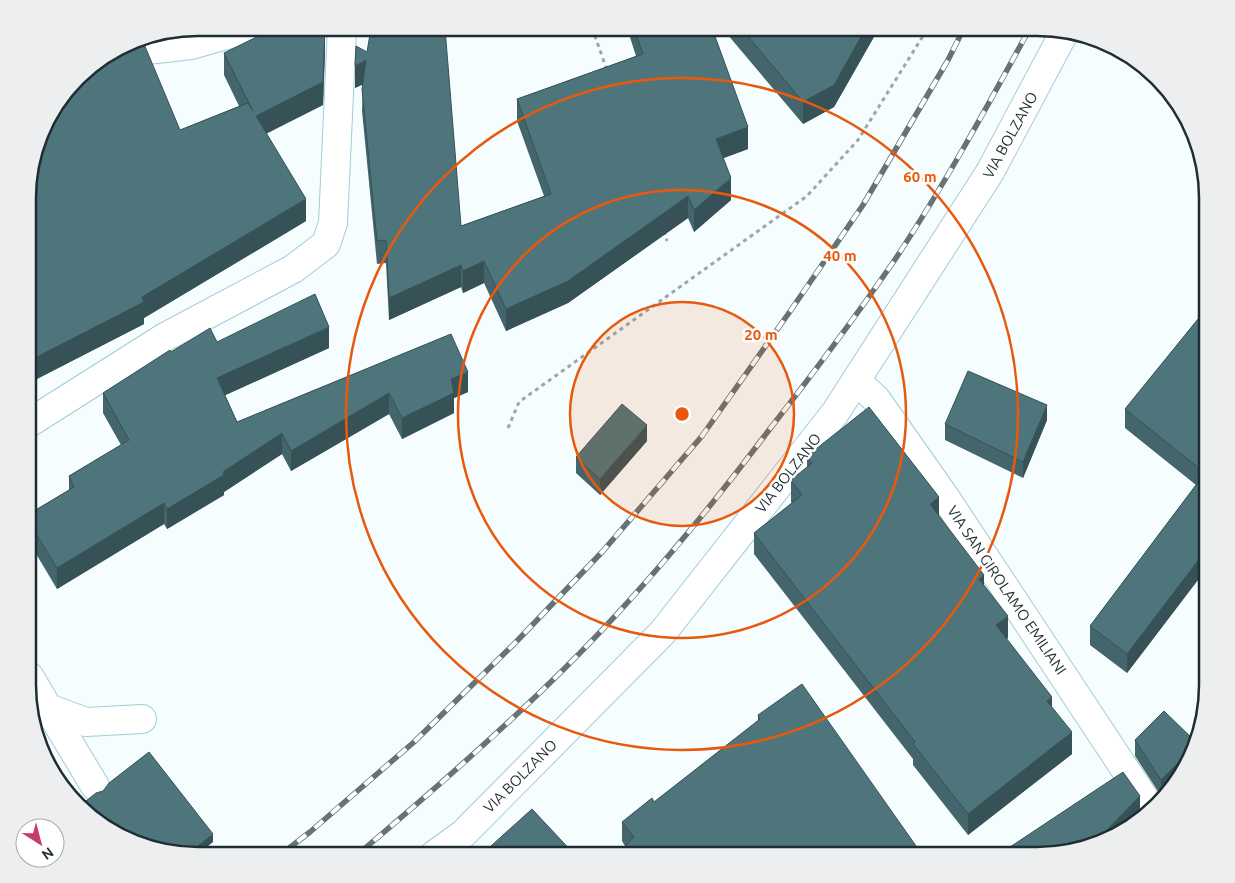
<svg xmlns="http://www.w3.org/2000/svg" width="1235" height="883" font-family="Ubuntu,sans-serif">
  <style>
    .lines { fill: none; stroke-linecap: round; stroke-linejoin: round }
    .minor-casing { stroke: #a3ccd4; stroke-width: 30 }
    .path { stroke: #9ba7aa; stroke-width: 3; stroke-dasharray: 4 4; stroke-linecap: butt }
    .minor { stroke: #fff; stroke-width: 28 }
    .rail-casing { stroke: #657276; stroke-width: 5.5 }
    .rail { stroke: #fff; stroke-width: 4; stroke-dasharray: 11; stroke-linecap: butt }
    .wall { fill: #43656b }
    .shaded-wall { fill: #375257 }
    .building { fill: #4e757c; stroke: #375257 }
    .ring { fill: none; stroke: #e8590c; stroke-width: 2.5 }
    .labels { text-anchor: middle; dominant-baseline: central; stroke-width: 5; stroke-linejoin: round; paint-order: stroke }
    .street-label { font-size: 15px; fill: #1e2e32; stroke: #fff }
    .rim { fill: none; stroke: #1e2e32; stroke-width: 2.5 }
    .centre { fill: #e8590c; stroke: #fff; stroke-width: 2.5 }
    .ring-label { font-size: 15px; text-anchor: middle; font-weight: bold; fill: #e8590c; stroke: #fff; stroke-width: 5; stroke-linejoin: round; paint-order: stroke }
  </style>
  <rect width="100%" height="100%" fill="#f5fdff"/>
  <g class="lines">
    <!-- minor casing -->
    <g class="minor-casing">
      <g id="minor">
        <polyline points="112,54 191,45 251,28"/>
        <polyline points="856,381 876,399 945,497 1150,807"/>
        <polyline points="29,423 165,337 293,269 326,244 333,223 342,28"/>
        <polyline points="29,676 48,708 86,722 142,719"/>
        <polyline points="48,708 95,786"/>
        <polyline points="434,855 463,834 663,632 835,413 990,172 1065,31"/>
      </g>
    </g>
    <!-- path -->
    <g class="path">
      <polyline points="592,28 607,70"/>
      <polyline points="664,231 667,241"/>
      <polyline points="508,428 519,402 807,196 858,140 928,28"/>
    </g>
    <!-- minor -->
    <use href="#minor" class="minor"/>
    <!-- rail casing -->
    <g class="rail-casing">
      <g id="rail">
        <polyline points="280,855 310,832 414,742 516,642 603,551 702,436 791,310 863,205 948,60 964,28"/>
        <path d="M 357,855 C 427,796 496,736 562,671 C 637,597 705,515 769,430 C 812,375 854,319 894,261 C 944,186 987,107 1030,28"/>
      </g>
    </g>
    <!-- rail -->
    <use href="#rail" class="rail"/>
  </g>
  <!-- wall -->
  <g class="wall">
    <polygon points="627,28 712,28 748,149 723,158 731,200 694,232 688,218 568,303 506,331 484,283 463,293 461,287 389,320 386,263 377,264 362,111 363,84 355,88 367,52 461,226 544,196 517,121 517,99 636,56"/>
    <polygon points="722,28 879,28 834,107 803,124"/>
    <polygon points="325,50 323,105 266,133 306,221 144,318 144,324 29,383 180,130 239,106 224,75 224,53"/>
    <polygon points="1207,266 1207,297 1201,292 1201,273"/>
    <polygon points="1207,308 1207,568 1127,673 1090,645 1090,626 1196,485 1125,428 1125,409"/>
    <polygon points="451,334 468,392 454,398 454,413 402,439 389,414 291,471 282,454 224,492 224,495 167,529 164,524 57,589 29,542 29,514 69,490 69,476 121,445 103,413 103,393 171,352 217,342 329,348 225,395 237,422"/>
    <polygon points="1047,420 1023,478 945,440 945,424"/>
    <polygon points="647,441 600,495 576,473 576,457"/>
    <polygon points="807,456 939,516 984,585 1008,638 1006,639 1052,707 1072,754 968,835 913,765 913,759 754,554 754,533 792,503 791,502 791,480 807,467"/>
    <polygon points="758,715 921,855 625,846 622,841 622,822 654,802 758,721"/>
    <polygon points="1135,740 1197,743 1161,796 1135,756"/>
  </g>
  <!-- shaded-wall -->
  <g class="shaded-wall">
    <polygon points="325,28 325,50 323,105 256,139 256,116"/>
    <polygon points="866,28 879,28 834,107 803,124 803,102"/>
    <polygon points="366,60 366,83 355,88 355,66"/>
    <polygon points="748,127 748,149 716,161 716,139"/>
    <polygon points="731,178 731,200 694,232 694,210"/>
    <polygon points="688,196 688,218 568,303 506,331 506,309"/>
    <polygon points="306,199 306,221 144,318 144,324 29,383 29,361 142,297"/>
    <polygon points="484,261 484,283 463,293 463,271"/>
    <polygon points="461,265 461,287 389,320 389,298"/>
    <polygon points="329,327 329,348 217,399 217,378"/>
    <polygon points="468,372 468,392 454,398 454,413 402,439 402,418 451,379"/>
    <polygon points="389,393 389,414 291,471 291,451"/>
    <polygon points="1047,405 1047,420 1023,478 1023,462"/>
    <polygon points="647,425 647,441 600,495 600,479"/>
    <polygon points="282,433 282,454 224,492 224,495 167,529 167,509"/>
    <polygon points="939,497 939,519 930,504"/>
    <polygon points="164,503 164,524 57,589 57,568"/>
    <polygon points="1207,549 1207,568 1127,673 1127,654"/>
    <polygon points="984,575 984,597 979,579"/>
    <polygon points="1008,616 1008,638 996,647 996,625"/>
    <polygon points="1052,697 1052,718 1047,701"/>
    <polygon points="1072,732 1072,754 968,835 968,814"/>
    <polygon points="1196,745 1177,780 1161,796 1161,780"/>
    <polygon points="1140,796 1140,815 1112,838 1089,843"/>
    <polygon points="213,834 213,842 197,855 186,855"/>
  </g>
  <!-- building -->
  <g class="building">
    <polygon points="275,28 325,28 323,82 256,116 306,199 142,297 144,302 29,361 29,176 45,123 85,70 124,46 144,44 180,130 248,103 253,111 224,53"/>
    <polygon points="371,28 445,28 461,226 551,194 517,99 643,54 634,28 712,28 748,127 716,139 731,178 694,210 688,196 568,281 506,309 484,261 463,271 461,265 389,298 386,240 377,241 362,89 366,60 355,66 356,46 367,52"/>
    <polygon points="741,28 866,28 834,85 803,102"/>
    <polygon points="1207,266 1207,278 1201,273"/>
    <polygon points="315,294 329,327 217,378 237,422 451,334 468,372 451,379 454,393 402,418 389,393 291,451 282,433 223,472 224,475 167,509 164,503 57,568 29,522 29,514 74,487 69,476 129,440 103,393 170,350 171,352 210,328 217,342"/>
    <polygon points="1207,308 1207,549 1127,654 1090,626 1205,473 1125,409"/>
    <polygon points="968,371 1047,405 1023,462 945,424"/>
    <polygon points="622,404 647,425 600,479 576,457"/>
    <polygon points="869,407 939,497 930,504 984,575 979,579 1008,616 996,625 1052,697 1047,701 1072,732 968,814 913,744 915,742 754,533 802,495 791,480 812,463 807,456"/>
    <polygon points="802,684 921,853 918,855 616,855 634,837 622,822 652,798 654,802 760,719 758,715"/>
    <polygon points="1164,711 1197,743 1196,745 1161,780 1135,740"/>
    <polygon points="149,752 213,834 186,855 143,846 94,820 81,805 96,793 103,791 109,783"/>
    <polygon points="1123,772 1140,796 1103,834 1089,843 1037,856 998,855"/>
    <polygon points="532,809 575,855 481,855"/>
  </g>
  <!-- distance rings -->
  <circle cx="682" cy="414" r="112" fill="#e8590c" fill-opacity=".12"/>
  <g class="ring">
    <circle cx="682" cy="414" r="112"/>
    <circle cx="682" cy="414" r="224"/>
    <circle cx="682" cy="414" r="336"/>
  </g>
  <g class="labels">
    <!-- street labels -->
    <g class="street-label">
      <text transform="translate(1010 135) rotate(-61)">VIA BOLZANO</text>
      <text transform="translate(788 473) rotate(-52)">VIA BOLZANO</text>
      <text transform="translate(1007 590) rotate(56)">VIA SAN GIROLAMO EMILIANI</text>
      <text transform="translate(520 776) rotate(-45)">VIA BOLZANO</text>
    </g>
  </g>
  <!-- crop -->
  <path d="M0 0H1235V883H0ZM198 36H1037A162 162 0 0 1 1199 198V685A162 162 0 0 1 1037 847H198A162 162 0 0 1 36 685V198A162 162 0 0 1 198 36Z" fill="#edeeef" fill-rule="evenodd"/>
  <path class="rim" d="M198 36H1037A162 162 0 0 1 1199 198V685A162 162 0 0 1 1037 847H198A162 162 0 0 1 36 685V198A162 162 0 0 1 198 36Z"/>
  <circle cx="682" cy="414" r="8" class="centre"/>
  <g class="ring-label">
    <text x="920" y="182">60 m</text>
    <text x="840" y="261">40 m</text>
    <text x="761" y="340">20 m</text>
  </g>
  <!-- north arrow -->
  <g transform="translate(40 843) rotate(144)"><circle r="24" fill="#ffffff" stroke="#a5abad"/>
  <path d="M0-4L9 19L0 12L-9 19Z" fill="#c73b70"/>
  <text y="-8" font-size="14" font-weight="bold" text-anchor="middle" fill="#1e2e32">N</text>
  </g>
</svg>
